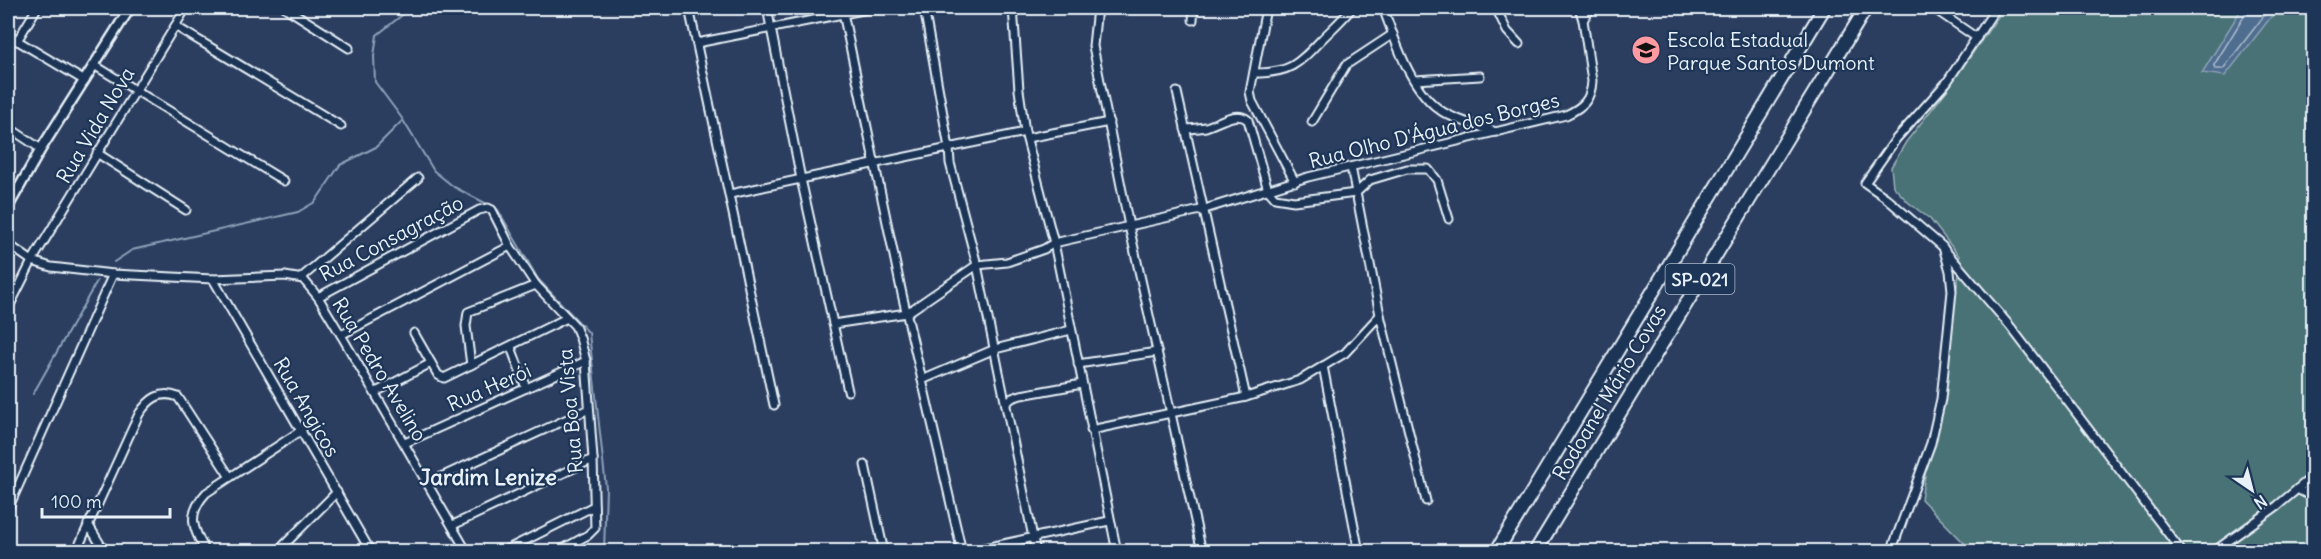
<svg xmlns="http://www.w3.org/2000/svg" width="2321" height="559" font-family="Delius,sans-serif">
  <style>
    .green { fill: #4a7276; stroke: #99b2b7; stroke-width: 1.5 }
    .water { fill: #506d8f; stroke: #8da2b9; stroke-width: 1.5 }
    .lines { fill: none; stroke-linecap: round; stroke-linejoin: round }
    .shore { stroke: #abbcce; stroke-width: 1.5 }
    .stream { stroke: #8da2b9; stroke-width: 2 }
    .minor-casing { stroke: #e8f1f8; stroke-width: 11 }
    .tertiary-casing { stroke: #e8f1f8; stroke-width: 13 }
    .motorway-casing { stroke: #e8f1f8; stroke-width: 16 }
    .minor { stroke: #1d3557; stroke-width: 7 }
    .tertiary { stroke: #1d3557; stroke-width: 8 }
    .motorway { stroke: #1d3557; stroke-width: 12 }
    .labels { text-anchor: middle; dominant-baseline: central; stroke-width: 4.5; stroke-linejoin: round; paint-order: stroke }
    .shield { fill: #1d3557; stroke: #abb9c8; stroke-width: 1.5 }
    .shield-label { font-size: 18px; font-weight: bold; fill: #e8f1f8 }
    .poi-label { font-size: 20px; fill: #e8f1f8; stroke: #1d3557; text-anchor: start }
    .street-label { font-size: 20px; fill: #e8f1f8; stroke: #1d3557 }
    .quarter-label { font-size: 22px; font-weight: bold; fill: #e8f1f8; stroke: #1d3557 }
  </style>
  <rect width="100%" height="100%" fill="#2c3e60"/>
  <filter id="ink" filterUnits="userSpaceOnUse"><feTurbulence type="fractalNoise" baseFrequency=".0167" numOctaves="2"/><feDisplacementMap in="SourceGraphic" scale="12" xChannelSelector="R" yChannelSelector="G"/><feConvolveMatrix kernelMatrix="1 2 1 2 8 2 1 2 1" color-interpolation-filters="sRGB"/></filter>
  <g filter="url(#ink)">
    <!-- green -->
    <polygon class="green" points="2004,8 2313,8 2313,551 1966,551 1968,547 1921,499 1959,274 1959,256 1930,219 1909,203 1893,186 1891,167 1906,142 1947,90"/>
    <!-- water -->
    <polygon class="water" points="2242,8 2278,8 2225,76 2202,73"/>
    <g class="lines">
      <!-- shore -->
      <polyline class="shore" points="2247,8 2246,13 2214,65 2215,69 2223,69 2270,8"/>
      <!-- stream -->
      <g class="stream">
        <polyline points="411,8 377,35 374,56 375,82 401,117 434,171 454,187 489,205"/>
        <polyline points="494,208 498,210 538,279 589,333 606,488 604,552"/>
        <polyline points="114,262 132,250 298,212 315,202 340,165 376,147 402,121"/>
        <polyline points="33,394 97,281"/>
      </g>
      <!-- minor casing -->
      <g class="minor-casing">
        <g id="minor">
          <polyline points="286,8 349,48"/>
          <polyline points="689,8 774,405"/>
          <polyline points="767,8 801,179 848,391"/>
          <polyline points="842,8 902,294 962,552"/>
          <polyline points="924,8 949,148 950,163 977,265 1036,552"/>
          <polyline points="1013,8 1019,90 1025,132 1054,243 1117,552"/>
          <polyline points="1097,8 1093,46 1129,226 1202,552"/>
          <polyline points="1266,8 1250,92 1252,101 1295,182"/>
          <path d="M 1383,8 C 1396,42 1410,91 1443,112 C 1458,121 1479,126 1496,132"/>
          <polyline points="1496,8 1507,31 1519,44"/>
          <polyline points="1579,8 1583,20"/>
          <polyline points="1933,8 1977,38"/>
          <polyline points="1193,20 1194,8"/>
          <polyline points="175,26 341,126"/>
          <polyline points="8,35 85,81"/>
          <polyline points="17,41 37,8"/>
          <polyline points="697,43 873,8"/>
          <polyline points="94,65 284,181"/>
          <path d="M 1254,73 C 1291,73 1298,64 1322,39 C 1333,28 1343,19 1352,8"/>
          <polyline points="1415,80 1480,76"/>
          <polyline points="1177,92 1246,397"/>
          <polyline points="1312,122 1346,65 1393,34"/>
          <polyline points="8,127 41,149"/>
          <path d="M 1185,129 C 1192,129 1199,128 1206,127 C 1219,123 1236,110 1248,120 L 1268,190 L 1275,198 L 1294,201 L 1356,193 L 1370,180 L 1407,169 L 1428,169 L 1437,180 L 1449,219"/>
          <polyline points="1027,138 1109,122"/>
          <polyline points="97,153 186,210"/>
          <polyline points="1351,167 1380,315 1426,501"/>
          <polyline points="730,194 1025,132"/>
          <polyline points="8,244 32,261 51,267 113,274 213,279 285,276 303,279 318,297 341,335 467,552"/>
          <polyline points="1944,249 2010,326 2182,552"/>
          <polyline points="301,278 418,178"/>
          <polyline points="213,279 371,552"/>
          <polyline points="318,297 479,210 488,208 492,210 510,246 536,285 575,326 580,338 586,361 593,459 595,528 588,535 557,552"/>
          <polyline points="8,309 32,261 186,8"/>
          <path d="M 833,324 L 907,313 L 977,265 L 1007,262 L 1044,249 L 1054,243 L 1205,209 L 1308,177 L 1566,115 C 1583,107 1591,100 1592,81 L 1583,20 L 1591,8"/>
          <polyline points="414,333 438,375 444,378 567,318"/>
          <polyline points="341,335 510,246"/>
          <polyline points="511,347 526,388"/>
          <polyline points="1078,364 1157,352"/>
          <polyline points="471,365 466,326 468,312 536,285"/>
          <polyline points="1323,366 1359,552"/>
          <polyline points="922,380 995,349 1071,330"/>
          <polyline points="376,392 431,363"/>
          <polyline points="1006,403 1012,398 1021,395 1082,384"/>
          <polyline points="1091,430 1246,397 1300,380 1345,353 1380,315"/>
          <polyline points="405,443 586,361"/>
          <polyline points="865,465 884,552"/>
          <polyline points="428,483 589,409"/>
          <polyline points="2297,489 2314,498"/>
          <polyline points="8,509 113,274"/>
          <polyline points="88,524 105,552"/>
          <polyline points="453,525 593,459"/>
          <polyline points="8,550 9,552"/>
          <path d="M 76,552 L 139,414 C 149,399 160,390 178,397 L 230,477"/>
          <path d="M 206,552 C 193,528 186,515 206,493 L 302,430"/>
          <polyline points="277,552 337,492"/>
          <polyline points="502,552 594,506"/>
          <polyline points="966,552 1109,521"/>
          <polyline points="1891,552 1931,443 1941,399 1952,291 1950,271 1943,247 1885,197 1865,183 1896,139 1947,82 1996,8"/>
          <polyline points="2213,552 2277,506 2314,475"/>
        </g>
      </g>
      <!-- tertiary casing -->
      <g class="tertiary-casing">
        <polyline id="tertiary" points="8,207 41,149 130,8"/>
      </g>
      <!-- motorway casing -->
      <g class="motorway-casing">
        <g id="motorway">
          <polyline points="1496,552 1824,8"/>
          <polyline points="1535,552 1866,8"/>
        </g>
      </g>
      <!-- minor -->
      <use href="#minor" class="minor"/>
      <!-- tertiary -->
      <use href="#tertiary" class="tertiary"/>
      <!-- motorway -->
      <use href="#motorway" class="motorway"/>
    </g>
  </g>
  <!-- icons -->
  <defs>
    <g id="school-disc" transform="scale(1.5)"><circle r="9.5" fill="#ff9aa2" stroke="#1d3557"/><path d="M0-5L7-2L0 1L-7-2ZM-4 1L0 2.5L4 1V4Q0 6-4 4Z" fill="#111"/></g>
  </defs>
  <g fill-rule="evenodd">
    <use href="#school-disc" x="1646" y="50"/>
  </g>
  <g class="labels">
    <!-- shield labels -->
    <rect class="shield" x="1665.5" y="264" width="69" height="30" rx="4.5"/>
    <g class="shield-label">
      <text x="1700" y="279">SP-021</text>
    </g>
    <!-- poi labels -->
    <g class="poi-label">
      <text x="1667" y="39">Escola Estadual<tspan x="1667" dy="23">Parque Santos Dumont</tspan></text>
    </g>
    <!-- street labels -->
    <g class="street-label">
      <text transform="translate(95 125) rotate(-59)">Rua Vida Nova</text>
      <text transform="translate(1434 130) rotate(-14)">Rua Olho D'Água dos Borges</text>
      <text transform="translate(391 238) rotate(-28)">Rua Consagração</text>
      <text transform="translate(380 369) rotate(59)">Rua Pedro Avelino</text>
      <text transform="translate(489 387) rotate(-24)">Rua Herói</text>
      <text transform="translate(1609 392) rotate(-59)">Rodoanel Mário Covas</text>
      <text transform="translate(307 407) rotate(60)">Rua Angicos</text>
      <text transform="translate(570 411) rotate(-95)">Rua Boa Vista</text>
    </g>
    <!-- quarter labels -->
    <g class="quarter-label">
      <text x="488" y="477">Jardim Lenize</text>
    </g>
  </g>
  <!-- margin -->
  <rect width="2321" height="559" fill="none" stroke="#1d3557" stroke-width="30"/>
  <rect x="15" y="15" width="2291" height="529" fill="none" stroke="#e8f1f8" stroke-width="2" filter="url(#ink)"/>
  <!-- north arrow -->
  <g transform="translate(2252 490) rotate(145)" stroke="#1d3557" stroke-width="4.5" paint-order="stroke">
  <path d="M0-4.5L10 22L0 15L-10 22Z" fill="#e8f1f8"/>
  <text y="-9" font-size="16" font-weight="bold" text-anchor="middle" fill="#e8f1f8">N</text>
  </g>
  <!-- scale -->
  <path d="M42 508v9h128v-9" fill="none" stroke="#e8f1f8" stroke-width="3"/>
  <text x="51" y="508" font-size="18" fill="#e8f1f8" stroke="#1d3557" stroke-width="4.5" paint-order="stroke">100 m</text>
</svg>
